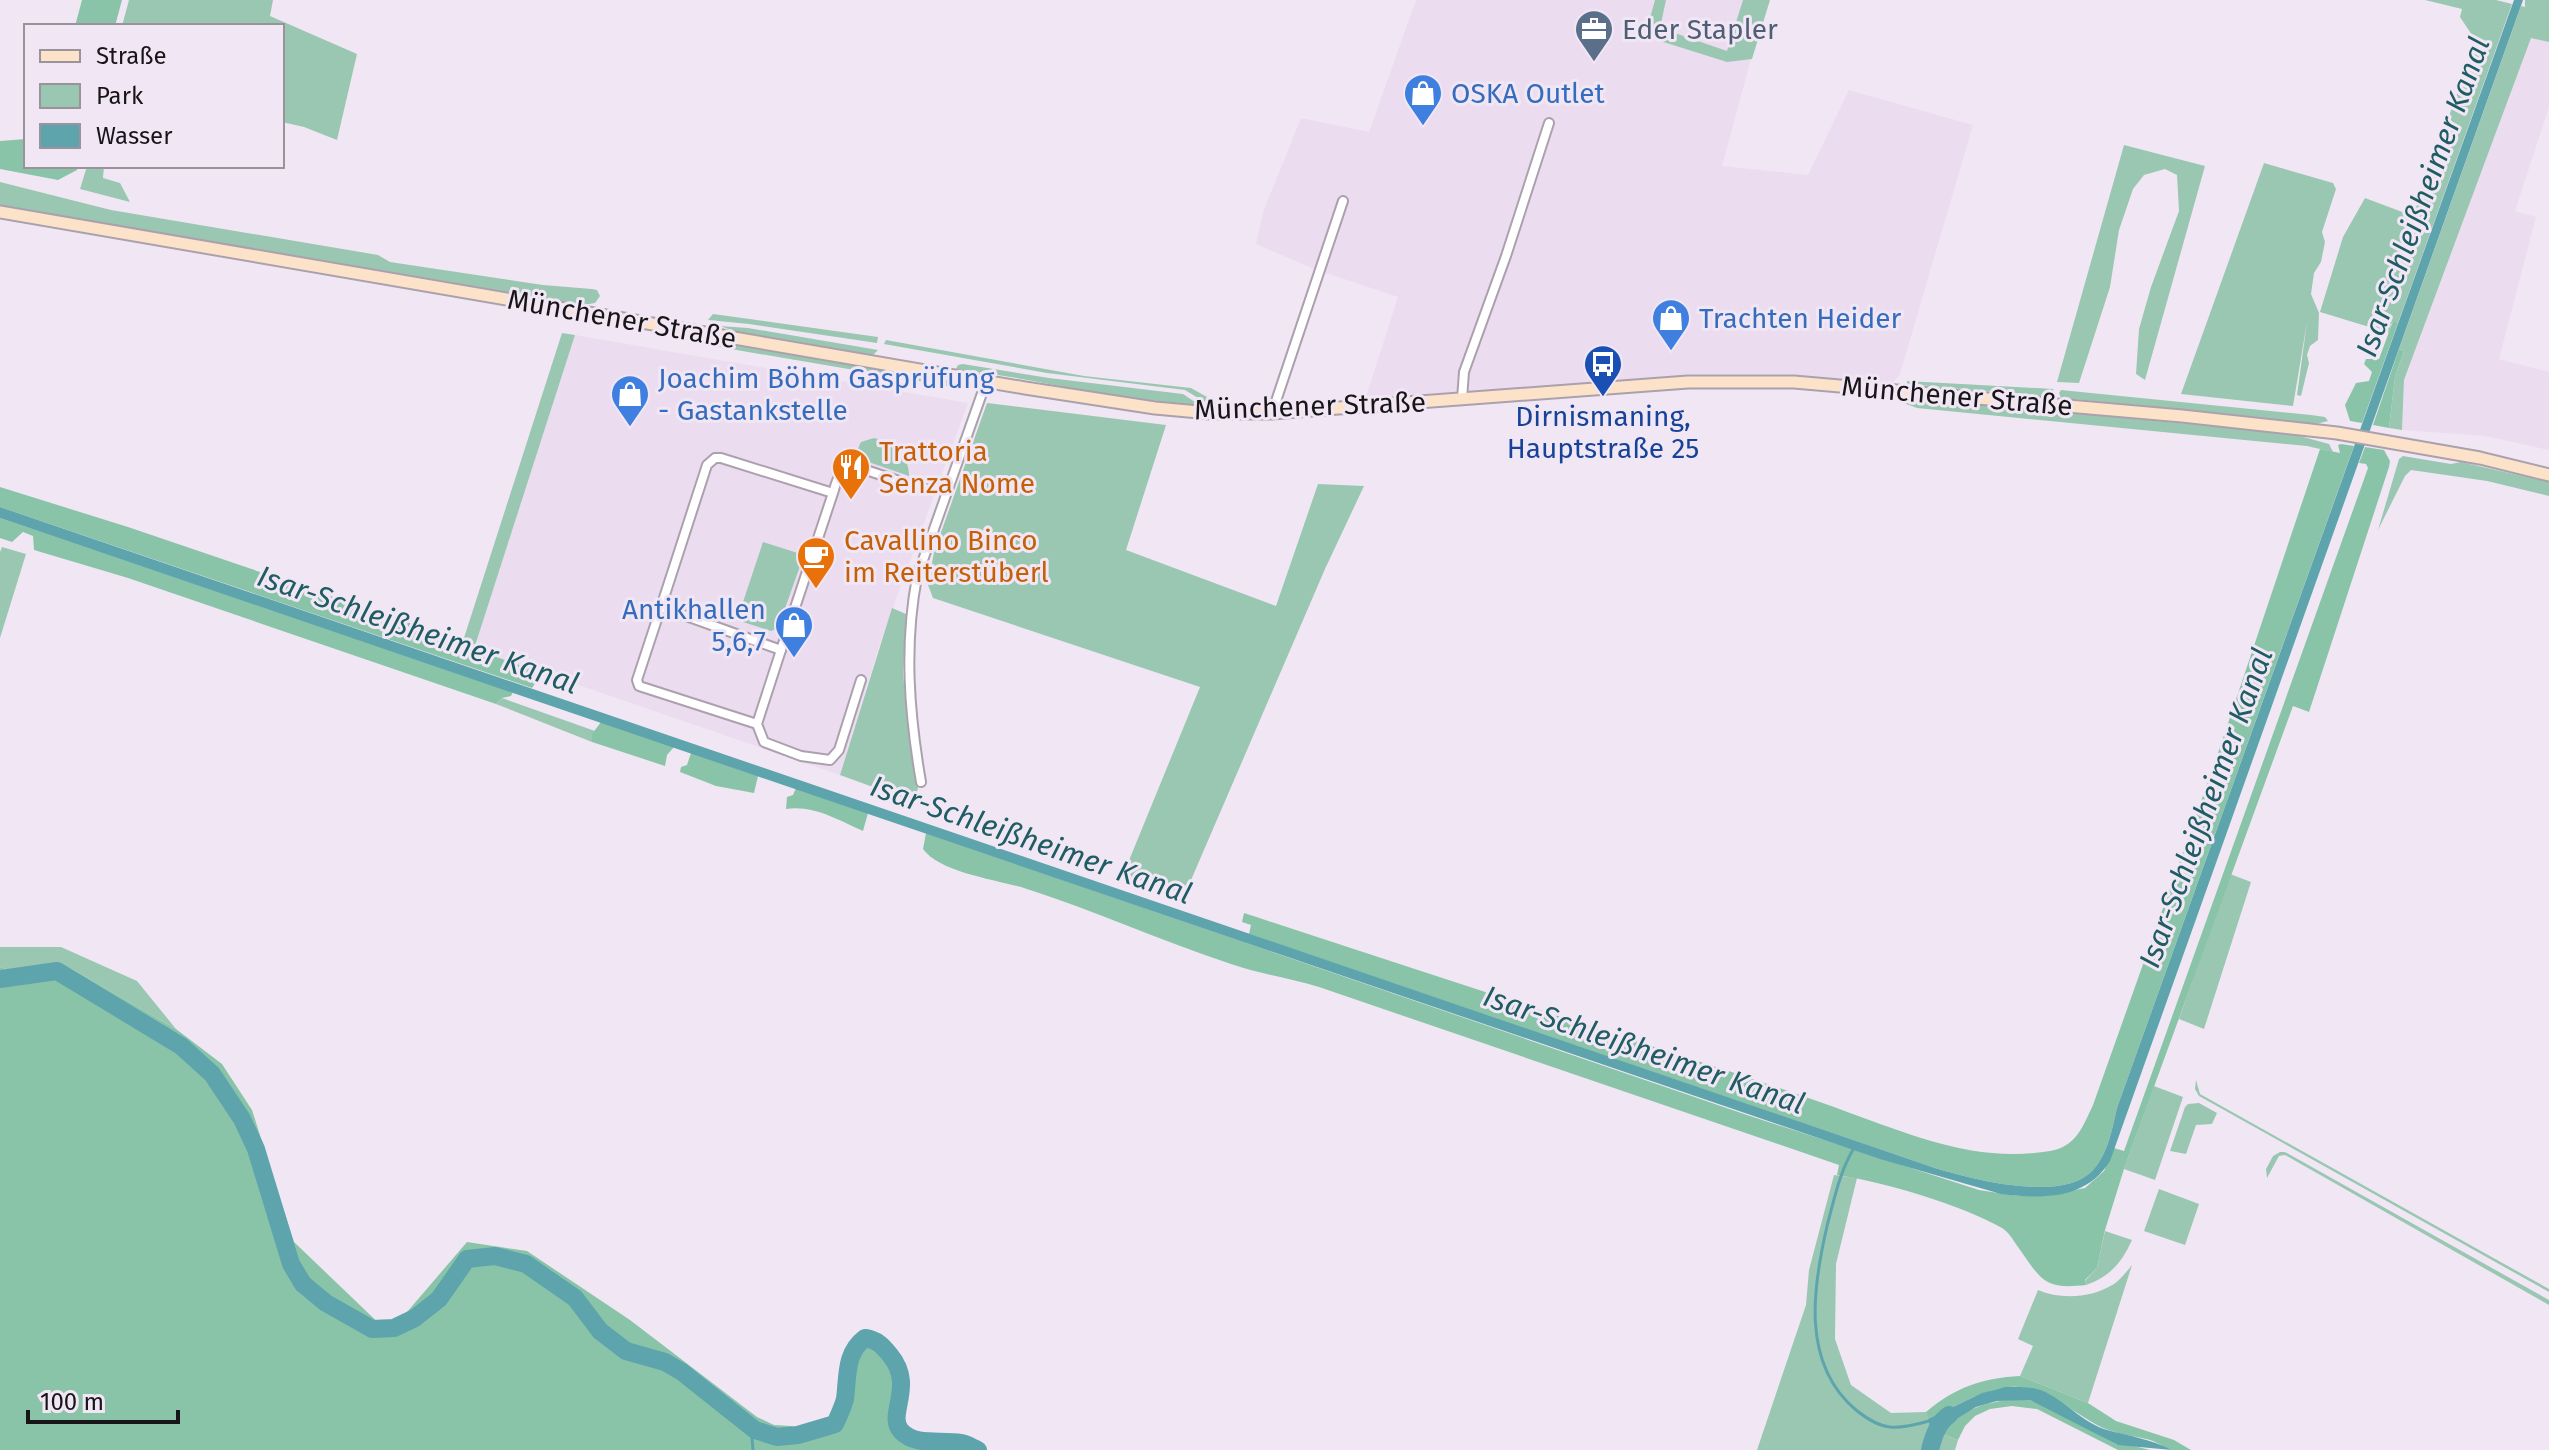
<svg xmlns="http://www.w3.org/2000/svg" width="2549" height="1450" font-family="'Fira Sans',sans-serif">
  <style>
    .built { fill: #ecdcef }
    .green { fill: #9ac7b2 }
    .forest { fill: #89c4a9 }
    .water { fill: #5da4ad }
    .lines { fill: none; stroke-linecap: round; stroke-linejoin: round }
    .stream { stroke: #5da4ad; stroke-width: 3 }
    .river { stroke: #5da4ad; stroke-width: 18 }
    .street-casing { stroke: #aba1ad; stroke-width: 12 }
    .secondary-casing { stroke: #aba1ad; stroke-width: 15 }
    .street { stroke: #fff; stroke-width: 8 }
    .secondary { stroke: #fce2c9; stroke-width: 11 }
    .labels { text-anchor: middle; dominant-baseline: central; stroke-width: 6; stroke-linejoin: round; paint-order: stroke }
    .service-label { font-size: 28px; fill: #4e5e75; stroke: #f1e7f4; text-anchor: start }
    .shop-label { font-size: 28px; fill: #366cbe; stroke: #f1e7f4; text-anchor: start }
    .street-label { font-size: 28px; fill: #181519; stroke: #f1e7f4 }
    .transit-label { font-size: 28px; fill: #164399; stroke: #f1e7f4 }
    .food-label { font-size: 28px; fill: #c56008; stroke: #f1e7f4; text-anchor: start }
    .water-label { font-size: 30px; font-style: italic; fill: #1f5c63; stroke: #f1e7f4 }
  </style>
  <rect width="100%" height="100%" fill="#f1e7f4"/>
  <!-- built -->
  <g class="built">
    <polygon points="1416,0 1767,0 1722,166 1808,175 1849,90 1973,125 1900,374 1883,395 1801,389 1801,378 1709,375 1365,400 1398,297 1314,269 1256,244 1263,212 1301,118 1369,132"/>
    <polygon points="2531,37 2549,42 2549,107 2515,211 2536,217 2499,359 2549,372 2549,450 2485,436 2402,430 2404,380"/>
    <polygon points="575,335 968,403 879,646 840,775 474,649"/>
  </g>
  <!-- green -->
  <g class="green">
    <polygon points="129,0 273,0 270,16 357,54 337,140 304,127 282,122 282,26 122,26"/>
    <polygon points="1655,0 1666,0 1660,28 1727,51 1743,0 1770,0 1752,59 1727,62 1657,40 1648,25"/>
    <polygon points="2425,0 2496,0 2512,4 2398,323 2392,322 2389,333 2320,312 2343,237 2365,198 2413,216 2476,41 2460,17 2462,9"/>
    <polygon points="2525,0 2549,0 2549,42 2531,38 2404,380 2402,430 2389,428 2395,377 2404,351 2399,349 2521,6 2525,7"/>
    <polygon points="2124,145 2205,166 2145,380 2136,374 2139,329 2151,287 2179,211 2177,175 2165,169 2144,175 2133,189 2119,230 2110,287 2079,383 2057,382"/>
    <polygon points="2264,163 2333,183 2336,189 2322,232 2325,242 2321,262 2314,273 2311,294 2319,313 2318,340 2310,346 2307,355 2309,363 2301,396 2297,395 2307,322 2293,406 2181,394"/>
    <polygon points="87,166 104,166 103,178 120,183 130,202 80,189"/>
    <polygon points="0,182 111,210 378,255 390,262 543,285 592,289 597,290 600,296 595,303 583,305 0,205"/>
    <polygon points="713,314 878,337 877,343 749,324 708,320"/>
    <polygon points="720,326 748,328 878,350 873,355 734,331"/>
    <polygon points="562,333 575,335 474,649 463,641"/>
    <polygon points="670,334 949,382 948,386 725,348"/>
    <polygon points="886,340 1084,376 1191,388 1223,406 1203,401 1185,390 1047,373 884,344"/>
    <path d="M 963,364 L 1049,378 L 1183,394 L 1198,404 C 1181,405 1160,401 1142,399 C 1080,392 1018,376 956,369 L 958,365 Z"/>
    <polygon points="1907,381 2053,389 2054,392 2050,397 1907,384"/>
    <polygon points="2061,390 2311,415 2325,417 2328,421 2316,424 2201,411 2061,398 2059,393"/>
    <polygon points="1916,399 2289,433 2329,444 2333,452 2307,446 1917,408 1901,402"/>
    <polygon points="987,403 1166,425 1126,550 1276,606 1318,484 1364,486 1325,569 1185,894 1123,875 1200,687 933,598 928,585 934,552"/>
    <path d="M 874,438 C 893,443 909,455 909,476 L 857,458 L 855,455 L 861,442 Z"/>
    <polygon points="2403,456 2451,464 2461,462 2549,482 2549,496 2487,481 2411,470 2405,476 2378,530 2399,459"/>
    <polygon points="763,542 804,555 778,628 771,631 737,620"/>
    <polygon points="2,547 26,554 0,638 0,552"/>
    <polygon points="892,608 906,614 903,674 909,735 918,788 914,802 840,775"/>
    <polygon points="502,698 595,731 592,742 496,704"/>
    <polygon points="2230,874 2251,882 2204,1029 2179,1019"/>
    <polygon points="0,947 61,947 137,981 176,1029 74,970 51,966 9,970 0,967"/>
    <polygon points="2196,1080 2200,1094 2549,1289 2549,1292 2199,1096 2195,1089"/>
    <polygon points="2154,1086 2183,1097 2155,1180 2124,1169"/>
    <polygon points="2199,1103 2217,1113 2212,1124 2196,1125 2186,1154 2170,1151 2185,1107 2188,1104"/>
    <polygon points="2280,1152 2285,1152 2549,1300 2549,1305 2285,1155 2279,1156 2267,1178 2266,1169 2273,1156"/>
    <polygon points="1834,1175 1857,1178 1836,1264 1835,1339 1851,1385 1891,1413 1926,1412 1932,1430 1958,1440 1955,1450 1757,1450 1806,1305 1809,1270"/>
    <polygon points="2159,1189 2199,1204 2185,1245 2144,1231"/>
    <path d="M 2105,1231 L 2132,1240 C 2122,1262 2110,1277 2086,1285 L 2085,1281 L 2097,1268 Z"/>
    <path d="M 2132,1265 L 2088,1403 L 2020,1376 L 2033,1346 L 2018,1339 L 2038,1290 C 2061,1300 2092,1298 2114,1284 C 2121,1279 2127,1271 2132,1265 Z"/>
  </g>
  <!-- forest -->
  <g class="forest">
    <polygon points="82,0 122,0 115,26 75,26"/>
    <polygon points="26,139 26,166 78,166 77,170 58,180 0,169 0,141"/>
    <polygon points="2393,321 2398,323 2362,423 2350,421 2345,405 2356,383 2369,381 2372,372 2364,364 2366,359 2379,359"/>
    <polygon points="2399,349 2404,351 2395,377 2389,428 2373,425"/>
    <path d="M 2341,444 L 2354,446 L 2117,1108 C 2112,1129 2108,1155 2092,1171 C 2062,1203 1971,1179 1935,1168 L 1249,934 L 1251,925 L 1242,922 L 1244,913 C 1412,968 1579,1023 1747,1077 C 1782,1089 1816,1100 1850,1113 C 1917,1137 1978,1163 2050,1151 C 2076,1147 2083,1126 2093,1105 L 2216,759 L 2320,449 L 2340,453 L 2338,445 Z"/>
    <path d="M 2365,447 L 2384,450 L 2390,461 L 2389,467 L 2309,712 L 2293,706 L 2124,1169 L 2105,1230 L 2097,1268 L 2085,1280 L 2086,1285 C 2043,1290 2041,1279 2018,1247 C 2013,1240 2009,1232 2002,1228 C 1962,1205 1884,1182 1837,1175 L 1839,1165 L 1319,987 C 1290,978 1260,974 1231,964 C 1161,941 1094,910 1024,888 C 997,880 939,872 923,849 L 926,833 L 1747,1115 L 1979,1190 L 2018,1196 L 2045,1196 L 2085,1188 L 2104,1171 L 2114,1148 L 2124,1151 L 2368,468 L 2366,464 L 2359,463 Z"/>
    <polygon points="0,487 128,527 463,641 474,649 542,673 532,688 0,507"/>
    <polygon points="0,518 513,692 511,696 502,698 496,704 128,578 34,550 33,536 23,532 12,542 0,538"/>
    <polygon points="601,722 674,747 667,755 665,766 592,742 592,734"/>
    <polygon points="691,753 758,776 754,793 716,786 680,772 681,767 687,765"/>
    <path d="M 796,788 L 868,813 L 863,831 C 838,820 814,805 786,809 L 787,797 L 793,795 Z"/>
    <path d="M 52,966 L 74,970 L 176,1029 L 222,1064 L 252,1110 L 294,1242 L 389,1333 L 467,1242 L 527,1251 L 630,1320 L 757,1417 L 774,1425 L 791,1426 L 807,1432 L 826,1433 L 841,1425 L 855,1357 L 860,1347 C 865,1346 873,1344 878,1347 C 888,1353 899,1374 899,1385 C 898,1403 877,1429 902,1442 C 914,1448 943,1449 958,1450 L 0,1450 L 0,967 L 9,970 Z"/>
    <path d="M 2020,1376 L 2088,1403 L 2116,1421 L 2174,1440 L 2191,1450 C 2185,1450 2178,1450 2172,1450 C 2164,1448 2158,1442 2150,1440 C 2135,1436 2117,1434 2103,1428 C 2070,1412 2041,1380 2002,1388 C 1975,1393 1952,1409 1928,1419 L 1926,1412 C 1956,1387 1982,1378 2020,1376 Z"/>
    <path d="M 2013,1400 L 2030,1400 L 2043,1405 L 2118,1445 L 2130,1445 L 2150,1450 L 2118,1450 L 2037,1409 L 2012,1406 L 1990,1409 L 1975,1416 L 1965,1426 L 1958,1440 L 1940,1433 C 1957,1412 1986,1401 2013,1400 Z"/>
  </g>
  <!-- water -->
  <g class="water">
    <path d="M 2514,0 L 2523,0 L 2110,1161 C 2086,1200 2042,1199 2001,1194 L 1880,1159 L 0,518 L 0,507 L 1935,1168 C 1971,1179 2062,1203 2092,1171 C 2108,1155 2112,1129 2117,1108 Z"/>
    <path d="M 2005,1387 C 2017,1387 2031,1386 2043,1391 C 2064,1400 2083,1423 2107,1430 C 2130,1436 2150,1439 2172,1450 L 2118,1445 L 2030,1400 L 1997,1401 L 1976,1407 L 1948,1424 L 1940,1433 L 1931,1430 L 1928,1419 L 1982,1393 Z"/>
  </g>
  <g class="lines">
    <!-- stream -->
    <g class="stream">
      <path d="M 1854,1148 C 1840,1171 1835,1196 1828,1222 C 1813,1285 1800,1363 1856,1410 C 1883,1432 1897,1430 1929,1421"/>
      <polyline points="753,1450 752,1439 755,1430"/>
    </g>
    <!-- river -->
    <g class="river">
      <path d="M 0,979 L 57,971 L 181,1046 L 212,1074 L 242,1119 L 256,1149 L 291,1264 L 303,1284 L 326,1303 L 372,1329 L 394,1328 L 415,1318 L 439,1299 L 467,1259 L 495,1256 L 526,1264 L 575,1298 L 600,1331 L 626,1351 L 665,1362 L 682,1372 L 755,1430 L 777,1437 L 798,1435 L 835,1424 C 839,1415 843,1407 845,1399 C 848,1376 845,1353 865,1338 C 877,1340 882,1345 890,1355 C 916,1386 886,1415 901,1431 C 916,1447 941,1439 961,1443 C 967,1444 973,1448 978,1450"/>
      <path d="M 1930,1450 C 1933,1437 1938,1422 1949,1415"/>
    </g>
    <!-- street casing -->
    <g class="street-casing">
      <g id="street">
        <polyline points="1462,399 1464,372 1506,256 1549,123"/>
        <polyline points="1272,413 1343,201"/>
        <path d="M 833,493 L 781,650 L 661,607 L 707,465 L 715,458 L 721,458 L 833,493 C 837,480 839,469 854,466 L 923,489 L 948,488"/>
        <polyline points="661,607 637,680 639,686 757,724"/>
        <polyline points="781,650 757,724 764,742 801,756 830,760 839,750 861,680"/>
        <path d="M 921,782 C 909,712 904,646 917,577 L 986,382"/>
      </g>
    </g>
    <!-- secondary casing -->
    <g class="secondary-casing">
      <polyline id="secondary" points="0,212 1025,388 1155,408 1210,413 1272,413 1688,382 1794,382 2182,416 2337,433 2480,458 2549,475"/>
    </g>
    <!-- street -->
    <use href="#street" class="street"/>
    <!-- secondary -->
    <use href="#secondary" class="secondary"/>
  </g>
  <!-- icons -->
  <defs>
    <g id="office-pin" transform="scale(2)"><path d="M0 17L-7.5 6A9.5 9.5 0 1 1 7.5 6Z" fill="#5c6f8a" stroke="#f1e7f4"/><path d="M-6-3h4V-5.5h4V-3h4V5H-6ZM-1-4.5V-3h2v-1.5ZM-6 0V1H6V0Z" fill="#fff"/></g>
    <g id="shop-pin" transform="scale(2)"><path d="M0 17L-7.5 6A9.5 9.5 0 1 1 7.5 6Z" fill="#3f7fe0" stroke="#f1e7f4"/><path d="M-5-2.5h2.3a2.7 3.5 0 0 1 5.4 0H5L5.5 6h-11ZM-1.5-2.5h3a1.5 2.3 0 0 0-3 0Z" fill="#fff"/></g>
    <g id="bus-pin" transform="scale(2)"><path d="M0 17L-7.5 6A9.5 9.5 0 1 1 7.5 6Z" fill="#1a4fb4" stroke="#f1e7f4"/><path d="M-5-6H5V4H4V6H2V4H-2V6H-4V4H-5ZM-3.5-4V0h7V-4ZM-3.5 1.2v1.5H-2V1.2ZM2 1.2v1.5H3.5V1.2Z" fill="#fff"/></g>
    <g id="restaurant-pin" transform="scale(2)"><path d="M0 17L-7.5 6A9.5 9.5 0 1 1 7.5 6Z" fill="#e8710a" stroke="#f1e7f4"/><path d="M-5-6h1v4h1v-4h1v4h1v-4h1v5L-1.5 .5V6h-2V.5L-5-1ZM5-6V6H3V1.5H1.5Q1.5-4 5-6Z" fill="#fff"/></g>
    <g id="cafe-pin" transform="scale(2)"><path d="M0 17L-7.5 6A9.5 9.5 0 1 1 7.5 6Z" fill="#e8710a" stroke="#f1e7f4"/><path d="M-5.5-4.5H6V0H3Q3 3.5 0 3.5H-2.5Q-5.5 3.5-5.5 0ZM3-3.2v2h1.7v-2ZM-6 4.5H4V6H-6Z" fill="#fff"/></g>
  </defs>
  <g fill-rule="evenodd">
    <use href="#office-pin" x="1594" y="29"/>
    <use href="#shop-pin" x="1423" y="93"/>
    <use href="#shop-pin" x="1671" y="318"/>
    <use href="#bus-pin" x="1603" y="364"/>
    <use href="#shop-pin" x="630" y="394"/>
    <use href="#restaurant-pin" x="851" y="467"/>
    <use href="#cafe-pin" x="816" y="556"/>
    <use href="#shop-pin" x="794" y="625"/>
  </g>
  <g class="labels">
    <!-- service labels -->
    <g class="service-label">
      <text x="1622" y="29">Eder Stapler</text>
    </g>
    <!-- shop labels -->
    <g class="shop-label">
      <text x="1451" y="93">OSKA Outlet</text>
      <text x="1699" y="318">Trachten Heider</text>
      <text x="658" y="378">Joachim Böhm Gasprüfung<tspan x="658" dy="32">- Gastankstelle</tspan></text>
      <text x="766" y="609" text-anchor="end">Antikhallen<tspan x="766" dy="32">5,6,7</tspan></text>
    </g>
    <!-- street labels -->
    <g class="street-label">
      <text transform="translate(622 319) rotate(10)">Münchener Straße</text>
      <text transform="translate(1957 396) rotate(5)">Münchener Straße</text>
      <text transform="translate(1310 406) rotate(-2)">Münchener Straße</text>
    </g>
    <!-- transit labels -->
    <g class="transit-label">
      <text x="1603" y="416">Dirnismaning,<tspan x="1603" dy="32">Hauptstraße 25</tspan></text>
    </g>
    <!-- food labels -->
    <g class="food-label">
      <text x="879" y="451">Trattoria<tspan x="879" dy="32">Senza Nome</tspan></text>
      <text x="844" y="540">Cavallino Binco<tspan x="844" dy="32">im Reiterstüberl</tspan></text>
    </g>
    <!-- water labels -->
    <g class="water-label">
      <text transform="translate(2423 197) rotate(-70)">Isar-Schleißheimer Kanal</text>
      <text transform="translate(418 630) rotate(19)">Isar-Schleißheimer Kanal</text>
      <text transform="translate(2206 808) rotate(-70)">Isar-Schleißheimer Kanal</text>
      <text transform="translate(1031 840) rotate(19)">Isar-Schleißheimer Kanal</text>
      <text transform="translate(1644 1050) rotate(19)">Isar-Schleißheimer Kanal</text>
    </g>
  </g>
  <!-- legend -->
  <rect x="24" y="24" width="260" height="144" fill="#f1e7f4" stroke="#9a939c" stroke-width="2"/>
  <rect x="40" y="50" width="40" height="12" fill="#fce2c9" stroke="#9a939c" stroke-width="2"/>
  <text x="96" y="64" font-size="24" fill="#181519">Straße</text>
  <rect x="40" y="84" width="40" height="24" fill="#9ac7b2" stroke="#9a939c" stroke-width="2"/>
  <text x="96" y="104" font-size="24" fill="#181519">Park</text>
  <rect x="40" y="124" width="40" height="24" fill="#5da4ad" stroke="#9a939c" stroke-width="2"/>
  <text x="96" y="144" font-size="24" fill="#181519">Wasser</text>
  <!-- scale -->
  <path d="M28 1410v12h150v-12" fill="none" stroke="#181519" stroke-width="4"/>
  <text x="40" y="1410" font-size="24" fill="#181519" stroke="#f1e7f4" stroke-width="6" paint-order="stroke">100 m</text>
</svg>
